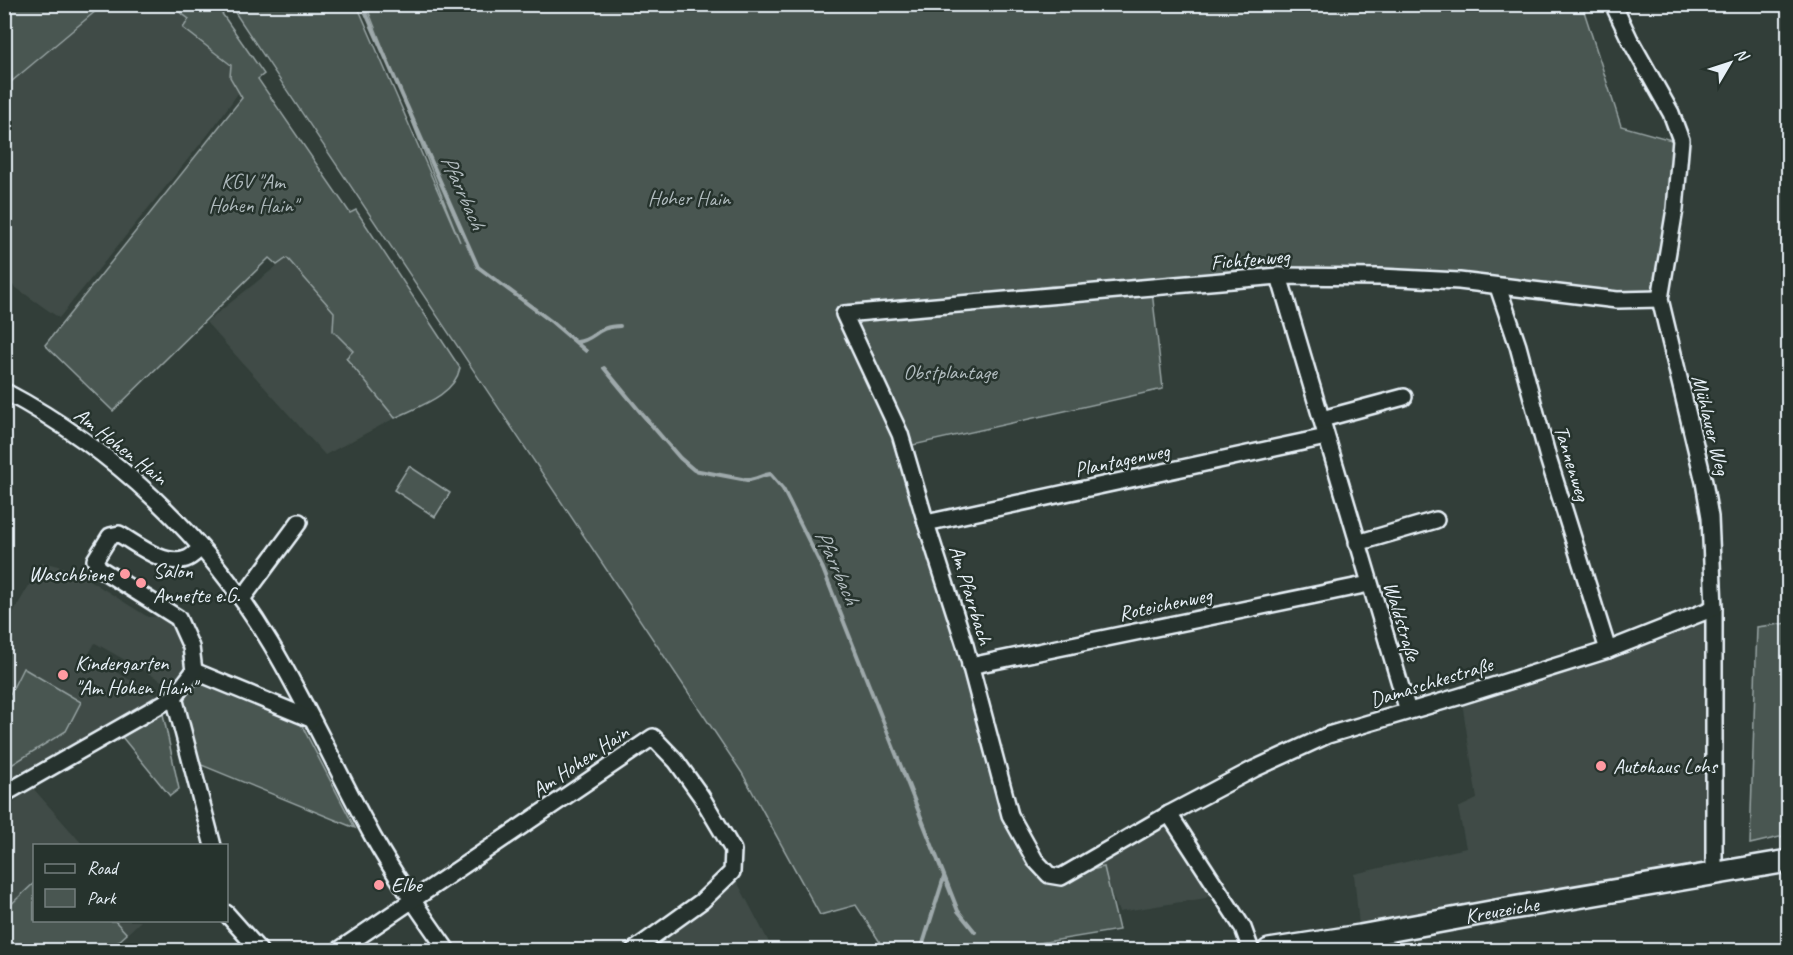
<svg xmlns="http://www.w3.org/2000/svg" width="1793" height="955" font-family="Caveat,sans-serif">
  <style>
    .built { fill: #3f4b46 }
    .green { fill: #495651; stroke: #98a4a4; stroke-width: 1.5 }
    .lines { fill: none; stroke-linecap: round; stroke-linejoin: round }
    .stream { stroke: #9ea9ab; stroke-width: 4 }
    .street-casing { stroke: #e8f1f8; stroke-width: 20 }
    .secondary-casing { stroke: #e8f1f8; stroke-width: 26 }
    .street { stroke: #26332d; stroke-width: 15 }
    .secondary { stroke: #26332d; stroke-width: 21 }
    .poi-dot { fill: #ff9aa2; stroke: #26332d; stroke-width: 2 }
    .labels { text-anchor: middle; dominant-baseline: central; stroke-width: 5; stroke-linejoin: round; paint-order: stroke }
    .park-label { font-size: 21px; fill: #b0bbbe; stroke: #26332d }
    .street-label { font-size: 21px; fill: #e8f1f8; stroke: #26332d }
    .poi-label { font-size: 21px; fill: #e8f1f8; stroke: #26332d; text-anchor: start }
    .water-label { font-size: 22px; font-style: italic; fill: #b1bbbe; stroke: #26332d }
  </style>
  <rect width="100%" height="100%" fill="#323e39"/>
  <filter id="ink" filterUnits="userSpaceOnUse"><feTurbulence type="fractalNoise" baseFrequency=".0167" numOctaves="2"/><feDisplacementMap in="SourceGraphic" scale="12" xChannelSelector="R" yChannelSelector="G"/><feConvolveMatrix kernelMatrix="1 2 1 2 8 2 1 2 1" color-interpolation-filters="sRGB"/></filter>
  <g filter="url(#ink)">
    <!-- built -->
    <g class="built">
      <polygon points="103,5 170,5 189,19 183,29 231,66 239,92 210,132 59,318 5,280 5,87"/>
      <polygon points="287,258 334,312 333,331 353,351 346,358 395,418 325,455 206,322"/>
      <polygon points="43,562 73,570 148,617 169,616 190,653 188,667 174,688 95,643 88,655 104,664 107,659 119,666 116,672 156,695 151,702 5,785 5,626"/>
      <polygon points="1714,608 1713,868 1360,936 1354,874 1466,848 1458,808 1477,799 1461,696"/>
      <polygon points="32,787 83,845 34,846 34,920 141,921 110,950 5,950 4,811"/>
      <polygon points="1169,814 1218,888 1206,898 1119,912 1097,858"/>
      <polygon points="732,872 773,950 632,950"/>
    </g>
    <!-- green -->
    <g class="green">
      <polygon points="5,4 103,4 103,5 5,87"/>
      <path d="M 170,5 L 216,5 L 264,74 L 258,79 L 350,213 L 356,210 L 460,368 C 454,396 419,406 395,418 L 346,358 L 353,351 L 333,331 L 334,312 L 287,258 L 277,265 L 269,258 L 113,411 L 45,345 L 242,98 L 230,77 L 231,65 L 183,28 L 189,19 Z"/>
      <polygon points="230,5 357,5 460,242 366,5 1582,5 1621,126 1675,141 1660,299 1380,277 1155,286 1051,286 844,314 900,434 1010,815 1035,860 1061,877 1104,867 1119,930 996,950 885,950 856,905 820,915 742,773"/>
      <polygon points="1152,291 1163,389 909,446 863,334 851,317"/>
      <polygon points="409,466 450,493 435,517 394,490"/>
      <polygon points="1788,623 1788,835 1750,844 1757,627"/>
      <polygon points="23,668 81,702 66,731 5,769 5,696 8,698"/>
      <path d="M 206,682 L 300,722 L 355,828 L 199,764 L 195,758 L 182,703 C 187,693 194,684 206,682 Z"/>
      <polygon points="163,714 179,789 170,796 122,737"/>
      <polygon points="34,883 34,920 115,921 127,934 109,950 5,950 5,910"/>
    </g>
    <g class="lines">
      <!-- stream -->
      <g class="stream">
        <polyline points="362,4 478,267 552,322 586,351"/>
        <path d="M 577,342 C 595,340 596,326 620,326"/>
        <path d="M 604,368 L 642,414 L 680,458 L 694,470 L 747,480 C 756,480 761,475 770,474 L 783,489 L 823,569 L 958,911 L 975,932"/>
        <polyline points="921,950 944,877"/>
      </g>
      <!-- street casing -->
      <g class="street-casing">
        <g id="street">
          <polyline points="1613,4 1630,40 1671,113 1681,140 1675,209 1660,299 1704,482 1710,517 1714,608 1714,874"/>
          <polyline points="1279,276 1408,711"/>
          <polyline points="1498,287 1518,346 1548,458 1608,650"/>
          <polyline points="1660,299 1617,300 1459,281 1380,277 1279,276 844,314 900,434 926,523 965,645 1010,815 1035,860 1049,875 1061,877 1169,814 1254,769 1328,735 1461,696 1608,650 1714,608"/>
          <path d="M 4,391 C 114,449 208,538 271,644 C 308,706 338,773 373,837 C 395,876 421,913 447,950"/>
          <polyline points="1322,419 1404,397"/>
          <polyline points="926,523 1326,437"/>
          <polyline points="1357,543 1436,520"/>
          <polyline points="242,599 299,522"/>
          <polyline points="970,666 1369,584"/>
          <polyline points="194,671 311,719"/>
          <polyline points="174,697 213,846"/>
          <path d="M 4,794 L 174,697 L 194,671 L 191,647 L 178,618 L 99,568 L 95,560 L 110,536 L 119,534 C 137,544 164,567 186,559 C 192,557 196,552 201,548"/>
          <polyline points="1169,814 1243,928 1251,950"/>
          <polyline points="226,913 259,950"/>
          <polyline points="339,950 653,737 676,761 701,796 733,850 732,872 702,901 634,950"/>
        </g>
      </g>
      <!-- secondary casing -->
      <g class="secondary-casing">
        <g id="secondary">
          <path id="s1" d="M 1269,950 L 1360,936 L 1507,909 L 1788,861"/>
        </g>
      </g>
      <!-- street -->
      <use href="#street" class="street"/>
      <!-- secondary -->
      <use href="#secondary" class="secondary"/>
    </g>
  </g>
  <!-- markers -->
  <g class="poi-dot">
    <circle cx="125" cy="574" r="6"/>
    <circle cx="141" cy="583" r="6"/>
    <circle cx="63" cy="675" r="6"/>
    <circle cx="1601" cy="766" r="6"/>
    <circle cx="379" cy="885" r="6"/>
  </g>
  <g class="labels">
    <!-- park labels -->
    <g class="park-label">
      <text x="253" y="181">KGV "Am<tspan x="253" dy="24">Hohen Hain"</tspan></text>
      <text x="689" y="198">Hoher Hain</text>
      <text x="950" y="372">Obstplantage</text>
    </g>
    <!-- street labels -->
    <g class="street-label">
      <text transform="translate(1250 259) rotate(-5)">Fichtenweg</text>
      <text transform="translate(1711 425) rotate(76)">Mühlauer Weg</text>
      <text transform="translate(121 446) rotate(38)">Am Hohen Hain</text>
      <text transform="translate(1122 460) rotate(-12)">Plantagenweg</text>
      <text transform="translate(1572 463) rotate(73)">Tannenweg</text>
      <text transform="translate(971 595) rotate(73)">Am Pfarrbach</text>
      <text transform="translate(1165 604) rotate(-12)">Roteichenweg</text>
      <text transform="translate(1402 621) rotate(73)">Waldstraße</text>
      <text transform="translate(1431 682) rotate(-17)">Damaschkestraße</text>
      <text transform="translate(580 761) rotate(-34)">Am Hohen Hain</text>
      <text stroke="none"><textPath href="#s1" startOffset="236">Kreuzeiche</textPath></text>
    </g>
    <!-- poi labels -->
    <g class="poi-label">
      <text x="153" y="571">Salon<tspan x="153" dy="24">Annette e.G.</tspan></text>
      <text x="113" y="574" text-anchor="end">Waschbiene</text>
      <text x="75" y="663">Kindergarten<tspan x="75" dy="24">"Am Hohen Hain"</tspan></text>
      <text x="1613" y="766">Autohaus Lohs</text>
      <text x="391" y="885">Elbe</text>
    </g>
    <!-- water labels -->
    <g class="water-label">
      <text transform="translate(463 192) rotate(66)">Pfarrbach</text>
      <text transform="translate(837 567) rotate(66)">Pfarrbach</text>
    </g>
  </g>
  <!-- margin -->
  <rect width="1793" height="955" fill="none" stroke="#26332d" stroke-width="24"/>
  <rect x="12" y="12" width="1769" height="931" fill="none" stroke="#e8f1f8" stroke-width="2" filter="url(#ink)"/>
  <!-- legend -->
  <rect x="33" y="844" width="195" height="78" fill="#26332d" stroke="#747f7e" stroke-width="1.5"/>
  <rect x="45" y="864" width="30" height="9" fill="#26332d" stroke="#747f7e" stroke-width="1.5"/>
  <text x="87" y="874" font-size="18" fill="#e8f1f8">Road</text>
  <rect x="45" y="889" width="30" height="18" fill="#495651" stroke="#747f7e" stroke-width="1.5"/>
  <text x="87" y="904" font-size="18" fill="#e8f1f8">Park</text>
  <!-- north arrow -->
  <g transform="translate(1730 63) rotate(51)" stroke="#26332d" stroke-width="4.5" paint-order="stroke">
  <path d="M0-4.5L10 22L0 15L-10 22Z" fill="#e8f1f8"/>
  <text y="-9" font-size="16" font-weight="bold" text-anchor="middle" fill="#e8f1f8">N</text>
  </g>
</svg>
